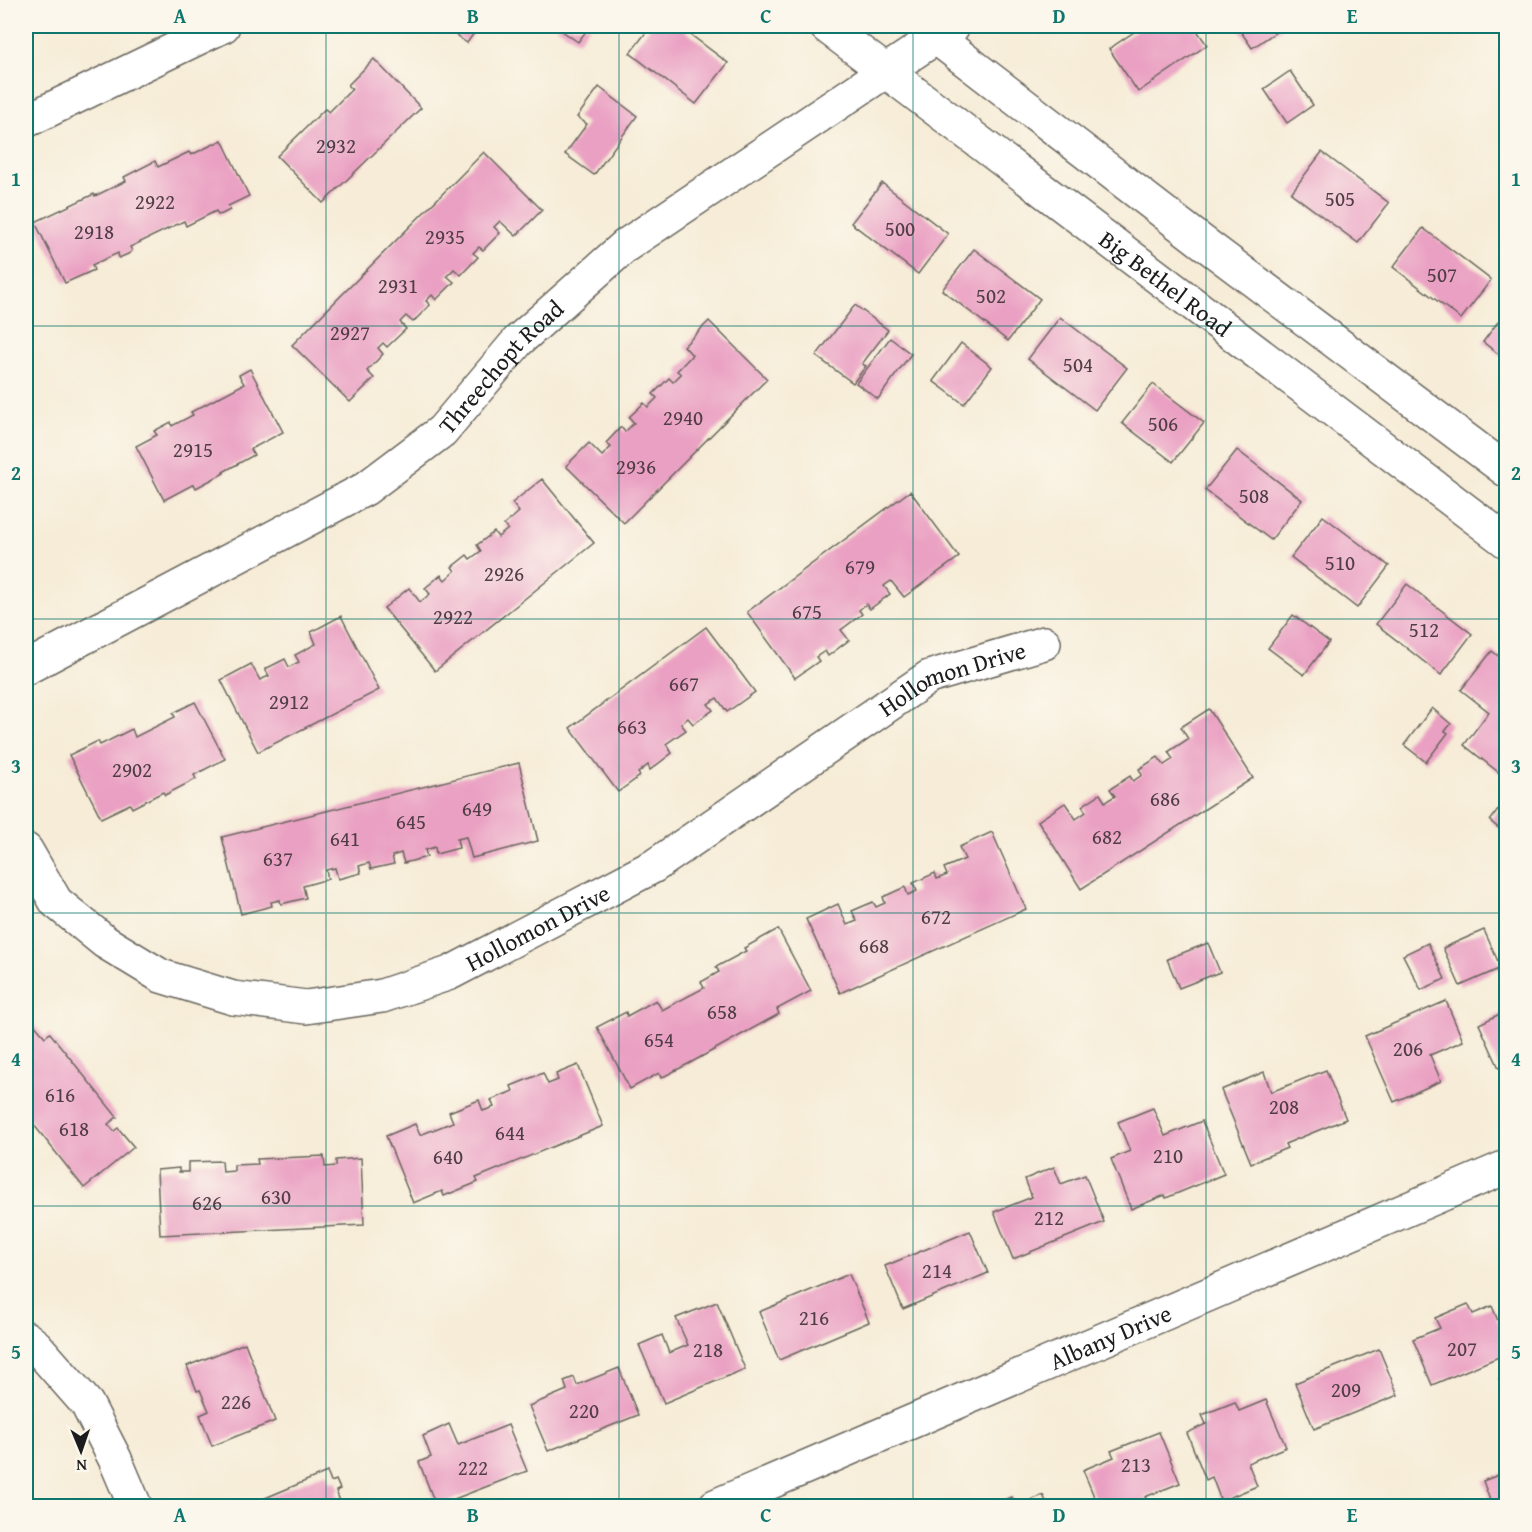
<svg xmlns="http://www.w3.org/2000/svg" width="1532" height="1532" font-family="'Gentium Book Plus',serif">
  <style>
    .building { fill: #eaa0c2 }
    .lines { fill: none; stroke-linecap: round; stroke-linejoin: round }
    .minor-casing { stroke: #68655d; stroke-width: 36 }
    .secondary-casing { stroke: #68655d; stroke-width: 36 }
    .minor { stroke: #fff; stroke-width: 33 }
    .secondary { stroke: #fff; stroke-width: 33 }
    .grid { fill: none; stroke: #0f766e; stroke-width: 1.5; stroke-opacity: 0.55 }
    .labels { text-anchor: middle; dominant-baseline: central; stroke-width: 4.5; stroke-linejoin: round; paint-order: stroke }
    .number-label { font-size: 21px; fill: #503d46 }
    .street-label { font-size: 24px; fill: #1c1c1c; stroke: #fbf7ec }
    .neatline { fill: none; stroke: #0f766e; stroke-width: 2 }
    .grid-label { font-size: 20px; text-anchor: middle; font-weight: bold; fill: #0f766e }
  </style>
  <rect width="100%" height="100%" fill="#fbf7ec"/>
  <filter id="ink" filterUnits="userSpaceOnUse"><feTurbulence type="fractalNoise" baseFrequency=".0167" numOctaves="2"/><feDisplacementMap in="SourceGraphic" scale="12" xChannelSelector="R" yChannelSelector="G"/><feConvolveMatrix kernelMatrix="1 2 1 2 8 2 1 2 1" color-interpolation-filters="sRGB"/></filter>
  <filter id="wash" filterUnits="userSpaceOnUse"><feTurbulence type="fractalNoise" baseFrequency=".008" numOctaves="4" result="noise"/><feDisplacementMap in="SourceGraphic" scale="24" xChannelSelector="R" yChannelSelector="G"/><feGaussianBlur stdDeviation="1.35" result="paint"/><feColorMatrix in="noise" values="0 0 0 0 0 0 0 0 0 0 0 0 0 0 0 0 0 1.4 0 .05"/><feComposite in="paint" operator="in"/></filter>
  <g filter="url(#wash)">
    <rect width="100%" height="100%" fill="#f6ecd7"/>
    <g id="blocks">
      <!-- building -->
      <g class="building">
        <polygon points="443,26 479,26 467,43"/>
        <polygon points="555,26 590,26 578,42"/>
        <polygon points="651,26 679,26 728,63 696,104 630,53"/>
        <polygon points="1143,26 1194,26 1207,45 1138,92 1109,49"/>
        <polygon points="1237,26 1285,26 1252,48"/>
        <polygon points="374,59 421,108 323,203 277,156 325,109 329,112 352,89 348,85"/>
        <polygon points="1290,71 1313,105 1287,123 1264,89"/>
        <polygon points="599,87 637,116 594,175 565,154 587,124 577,117"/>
        <polygon points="1506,110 1506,124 1500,119"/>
        <polygon points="222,140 249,196 228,206 230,210 222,214 218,215 216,211 186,226 184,221 130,247 132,251 128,254 119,258 118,253 92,265 94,270 65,283 35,222 94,194 95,196 126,181 124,177 155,161 158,167 189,152 191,155"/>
        <polygon points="484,152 542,210 516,236 500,221 494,227 500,233 483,250 479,247 473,253 478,257 461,275 454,269 447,276 454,282 436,300 432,295 426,301 430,305 413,322 406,316 400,322 406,329 387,347 383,343 378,348 383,354 367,371 374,378 350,402 292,345"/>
        <polygon points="1322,152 1389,203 1358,243 1291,193"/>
        <polygon points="882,183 948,234 918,274 851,223"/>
        <polygon points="1423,228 1491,280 1461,319 1393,267"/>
        <polygon points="974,249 1040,299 1008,341 942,290"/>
        <polygon points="855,305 888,330 862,364 866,366 853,383 816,356"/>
        <polygon points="1506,311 1506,360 1483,342"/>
        <polygon points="1060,317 1127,368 1095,410 1028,359"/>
        <polygon points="709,321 767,379 624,523 566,466 589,443 602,456 611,447 606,443 621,427 625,432 634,423 629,417 644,403 648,407 657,398 653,394 669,378 673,382 681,374 677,371 692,355 684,346"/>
        <polygon points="890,338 911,354 878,399 856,383"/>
        <polygon points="961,343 992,367 964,404 933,381"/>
        <polygon points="250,369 283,432 251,449 254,455 223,472 224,473 196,488 194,484 164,500 136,446 157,435 154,431 171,422 172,426 193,415 191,412 244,384 239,375"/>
        <polygon points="1153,384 1204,423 1173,462 1122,423"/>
        <polygon points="1237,450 1302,500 1271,540 1205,490"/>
        <polygon points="542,479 594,543 435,671 384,608 409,588 420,602 430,594 425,588 441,575 445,580 455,571 452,567 467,555 470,559 481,551 477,545 494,532 498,537 508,529 504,525 519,512 512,503"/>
        <polygon points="910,491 959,557 904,597 891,581 884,586 890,594 870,609 866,604 859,610 862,614 841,630 849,640 828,656 825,651 816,657 819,661 795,678 747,612"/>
        <polygon points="1323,516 1389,566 1357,608 1291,557"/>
        <polygon points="1407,584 1472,634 1441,675 1376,624"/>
        <polygon points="1293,615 1329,642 1304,675 1268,648"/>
        <polygon points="341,616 379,690 258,752 221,680 251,664 260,680 269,676 265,669 285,659 289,667 299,662 295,655 316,644 311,632"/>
        <polygon points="706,627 755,692 727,712 717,698 708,704 713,710 693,724 688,718 681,724 686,730 666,744 672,753 650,770 648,765 638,773 640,776 618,792 570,728"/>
        <polygon points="1492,651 1506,662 1506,770 1502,775 1464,745 1489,712 1461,690"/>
        <polygon points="195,702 225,759 194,775 196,779 165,795 163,792 132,808 130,804 101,818 69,755 98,741 100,745 132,729 135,737 175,717 173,713"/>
        <polygon points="1432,708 1451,724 1445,731 1448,733 1426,762 1404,745"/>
        <polygon points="1209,709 1253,778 1081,889 1038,821 1065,803 1076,819 1086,812 1082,806 1100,794 1105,802 1115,796 1110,789 1130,776 1133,781 1142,775 1139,769 1158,757 1164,765 1173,759 1168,752 1188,739 1181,727"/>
        <polygon points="519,763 538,841 472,858 466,837 457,839 459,848 436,854 435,847 425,850 427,857 404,863 401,853 392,856 394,864 371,869 369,863 359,866 361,873 338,879 335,868 326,870 328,879 303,886 306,898 281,904 280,900 271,902 272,906 241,914 222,837"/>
        <polygon points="1506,799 1506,834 1490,821"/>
        <polygon points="992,832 1026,909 840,993 806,919 838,904 847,925 857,921 852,911 873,902 876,907 885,903 883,897 905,887 908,895 917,891 913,883 935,873 937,879 947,875 944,868 965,859 959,847"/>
        <polygon points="778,929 811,991 777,1009 779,1014 690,1063 661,1078 659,1073 630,1089 597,1027 626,1012 627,1016 656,1000 662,1010 704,988 701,982 719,972 716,967 746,951 744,948"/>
        <polygon points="1484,930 1501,968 1460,986 1443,948"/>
        <polygon points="1208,943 1220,972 1179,988 1167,959"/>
        <polygon points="1428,943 1445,979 1421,990 1403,955"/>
        <polygon points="1446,1001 1463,1041 1430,1055 1441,1081 1394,1102 1365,1036"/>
        <polygon points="1506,1011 1506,1064 1499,1068 1479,1024"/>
        <polygon points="26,1021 28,1025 32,1022 45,1037 50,1033 117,1117 108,1124 114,1131 118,1128 134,1147 84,1188 26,1115"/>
        <polygon points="578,1065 603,1126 476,1178 478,1182 444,1196 442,1191 413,1203 386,1136 415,1124 420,1135 453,1122 449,1112 479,1100 483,1111 494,1107 491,1100 513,1091 511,1086 543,1073 548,1084 558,1080 556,1074"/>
        <polygon points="1326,1070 1346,1119 1285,1144 1287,1148 1251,1163 1221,1090 1264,1072 1271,1092"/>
        <polygon points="1153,1108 1165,1136 1202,1121 1224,1174 1166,1198 1165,1195 1131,1209 1111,1159 1130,1151 1118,1122"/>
        <polygon points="324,1156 325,1167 336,1166 336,1160 361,1158 364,1225 160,1235 157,1170 179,1168 179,1172 188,1172 188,1162 222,1161 223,1172 234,1171 234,1165 258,1164 257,1159"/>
        <polygon points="1054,1167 1061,1184 1085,1175 1104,1222 1013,1259 994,1212 1032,1197 1025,1179"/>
        <polygon points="970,1231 988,1273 903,1309 885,1266"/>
        <polygon points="849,1274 869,1322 779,1360 759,1312"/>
        <polygon points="717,1302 745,1369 664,1403 639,1345 662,1335 669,1353 688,1345 676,1318"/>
        <polygon points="1468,1304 1473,1314 1492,1306 1506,1341 1506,1354 1432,1385 1413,1339 1440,1328 1435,1318"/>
        <polygon points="245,1343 275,1421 212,1446 200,1415 209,1411 200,1390 197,1391 187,1366"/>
        <polygon points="1379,1349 1398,1395 1314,1429 1295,1383"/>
        <polygon points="619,1368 638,1415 548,1451 529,1406 567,1390 564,1381 574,1377 577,1385"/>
        <polygon points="1506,1376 1506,1398 1499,1379"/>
        <polygon points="1266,1400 1286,1447 1248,1463 1257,1486 1221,1501 1212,1477 1206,1480 1187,1433 1206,1424 1202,1415 1235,1402 1239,1411"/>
        <polygon points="449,1424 458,1445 508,1425 527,1471 436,1506 419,1462 431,1457 423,1436"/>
        <polygon points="1159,1432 1180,1483 1145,1497 1149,1506 1098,1506 1083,1470 1114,1457 1111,1451"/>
        <polygon points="327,1472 331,1482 336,1480 340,1489 336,1491 342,1506 252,1506 251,1504"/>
        <polygon points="1506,1472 1506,1506 1492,1506 1483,1481"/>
        <polygon points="1043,1495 1048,1506 990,1506 1012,1497 1016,1506"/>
      </g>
    </g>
  </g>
  <g filter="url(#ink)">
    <use href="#blocks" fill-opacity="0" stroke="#68655d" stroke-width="1.5"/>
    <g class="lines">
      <!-- minor casing -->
      <g class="minor-casing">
        <g id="minor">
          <polyline points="26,121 223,26"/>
          <path id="s1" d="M 26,668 L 365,489 L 442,431 L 518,341 L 625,246 L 953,26"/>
          <path id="s2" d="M 26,850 L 56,902 L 105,942 L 161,976 L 233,998 L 306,1007 L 382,996 L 450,973 L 654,866 L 929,677 L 1044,643"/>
          <polyline points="26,1338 36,1346 87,1404 115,1459 135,1506"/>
          <path id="s3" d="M 715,1506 L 1506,1167"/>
        </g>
      </g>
      <!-- secondary casing -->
      <g class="secondary-casing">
        <g id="secondary">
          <path id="s4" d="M 826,26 L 1506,541"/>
          <polyline points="921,26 1201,241 1506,470"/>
        </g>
      </g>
      <!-- minor -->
      <use href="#minor" class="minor"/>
      <!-- secondary -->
      <use href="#secondary" class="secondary"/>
    </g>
  </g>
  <!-- grid -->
  <path class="grid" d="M 326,26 L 326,1506M 619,26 L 619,1506M 913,26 L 913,1506M 1206,26 L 1206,1506M 26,326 L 1506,326M 26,619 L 1506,619M 26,913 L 1506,913M 26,1206 L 1506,1206"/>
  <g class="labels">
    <!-- number labels -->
    <g class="number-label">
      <text x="336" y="145">2932</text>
      <text x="1340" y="198">505</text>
      <text x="155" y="201">2922</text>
      <text x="900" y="228">500</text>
      <text x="94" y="231">2918</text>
      <text x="445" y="236">2935</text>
      <text x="1442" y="274">507</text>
      <text x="398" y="285">2931</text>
      <text x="991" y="295">502</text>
      <text x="350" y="332">2927</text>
      <text x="1078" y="364">504</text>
      <text x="683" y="417">2940</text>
      <text x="1163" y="423">506</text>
      <text x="193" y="449">2915</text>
      <text x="636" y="466">2936</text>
      <text x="1254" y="495">508</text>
      <text x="1340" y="562">510</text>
      <text x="860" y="566">679</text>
      <text x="504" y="573">2926</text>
      <text x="807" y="611">675</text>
      <text x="453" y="616">2922</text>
      <text x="1424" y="629">512</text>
      <text x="684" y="683">667</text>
      <text x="289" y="701">2912</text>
      <text x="632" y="726">663</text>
      <text x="132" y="769">2902</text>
      <text x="1165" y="798">686</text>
      <text x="477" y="808">649</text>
      <text x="411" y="821">645</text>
      <text x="1107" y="836">682</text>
      <text x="345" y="838">641</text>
      <text x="278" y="858">637</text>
      <text x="936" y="916">672</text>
      <text x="874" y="945">668</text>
      <text x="722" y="1011">658</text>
      <text x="659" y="1039">654</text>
      <text x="1408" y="1048">206</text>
      <text x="60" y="1094">616</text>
      <text x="1284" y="1106">208</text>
      <text x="74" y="1128">618</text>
      <text x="510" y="1132">644</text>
      <text x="1168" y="1155">210</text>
      <text x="448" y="1156">640</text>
      <text x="276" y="1196">630</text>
      <text x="207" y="1202">626</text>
      <text x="1049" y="1217">212</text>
      <text x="937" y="1270">214</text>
      <text x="814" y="1317">216</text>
      <text x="1462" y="1348">207</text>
      <text x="708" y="1349">218</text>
      <text x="1346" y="1389">209</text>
      <text x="236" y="1401">226</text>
      <text x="584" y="1410">220</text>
      <text x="1136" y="1464">213</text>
      <text x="473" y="1467">222</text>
    </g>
    <!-- street labels -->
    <g class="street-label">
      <text stroke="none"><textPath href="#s4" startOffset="426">Big Bethel Road</textPath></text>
      <text stroke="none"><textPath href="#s1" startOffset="567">Threechopt Road</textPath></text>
      <text stroke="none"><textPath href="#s2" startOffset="1071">Hollomon Drive</textPath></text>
      <text stroke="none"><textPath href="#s2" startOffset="585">Hollomon Drive</textPath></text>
      <text stroke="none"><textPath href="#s3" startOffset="430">Albany Drive</textPath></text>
    </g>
  </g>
  <!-- margin -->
  <rect width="1532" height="1532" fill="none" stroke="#fbf7ec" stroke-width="66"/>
  <!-- north arrow -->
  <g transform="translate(81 1451) rotate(178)" stroke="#fbf7ec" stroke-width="4.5" paint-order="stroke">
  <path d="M0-4.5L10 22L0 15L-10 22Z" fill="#1c1c1c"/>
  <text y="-9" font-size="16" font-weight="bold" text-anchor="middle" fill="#1c1c1c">N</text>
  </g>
  <rect x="33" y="33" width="1466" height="1466" class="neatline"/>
  <g class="grid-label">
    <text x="180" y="23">A</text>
    <text x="473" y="23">B</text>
    <text x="766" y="23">C</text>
    <text x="1059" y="23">D</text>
    <text x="1352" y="23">E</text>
    <text x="16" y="186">1</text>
    <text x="1516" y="186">1</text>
    <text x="16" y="480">2</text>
    <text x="1516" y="480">2</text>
    <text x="16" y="773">3</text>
    <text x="1516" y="773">3</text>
    <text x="16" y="1066">4</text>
    <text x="1516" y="1066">4</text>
    <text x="16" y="1359">5</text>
    <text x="1516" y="1359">5</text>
    <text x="180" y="1522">A</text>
    <text x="473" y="1522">B</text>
    <text x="766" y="1522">C</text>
    <text x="1059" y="1522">D</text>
    <text x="1352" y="1522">E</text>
  </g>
</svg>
